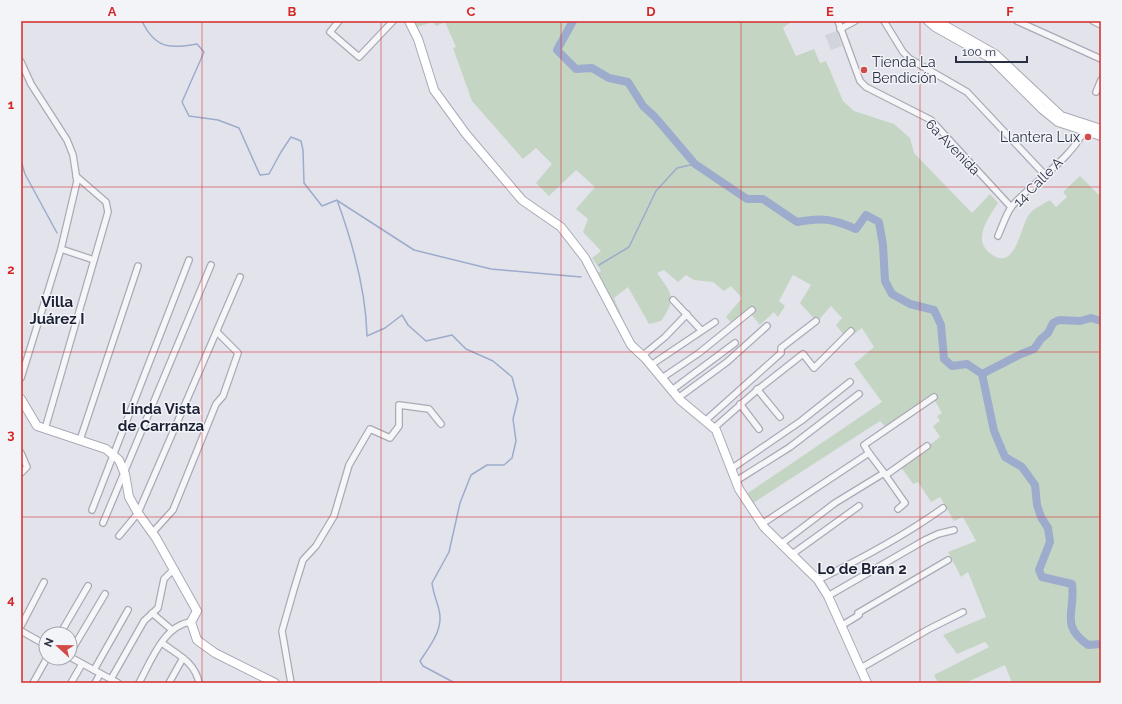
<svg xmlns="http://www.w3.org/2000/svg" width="1122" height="704" font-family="Raleway,sans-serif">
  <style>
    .built { fill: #d1d3dd }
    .green { fill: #c5d5c4 }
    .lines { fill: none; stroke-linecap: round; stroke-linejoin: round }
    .stream { stroke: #9dabcc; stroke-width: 1.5 }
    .river { stroke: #9dabcc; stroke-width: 8 }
    .street-casing { stroke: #a8aab6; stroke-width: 8 }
    .secondary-casing { stroke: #a8aab6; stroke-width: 10 }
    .street { stroke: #f6f6f9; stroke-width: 5.5 }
    .secondary { stroke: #fff; stroke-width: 8 }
    .grid { fill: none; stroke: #d62828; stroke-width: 1; stroke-opacity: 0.55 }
    .poi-dot { fill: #d24b46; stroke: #f2f4f8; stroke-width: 1.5 }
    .labels { text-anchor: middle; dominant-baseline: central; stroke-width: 3; stroke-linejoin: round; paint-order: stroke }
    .poi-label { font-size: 14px; fill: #2a2f44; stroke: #f2f4f8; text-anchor: start }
    .street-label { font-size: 14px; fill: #2a2f44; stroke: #f2f4f8 }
    .neighbourhood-label { font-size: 15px; font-weight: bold; fill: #1c2035; stroke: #f2f4f8 }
    .neatline { fill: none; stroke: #d62828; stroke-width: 1.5 }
    .grid-label { font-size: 13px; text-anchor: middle; font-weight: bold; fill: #d62828 }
  </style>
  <rect width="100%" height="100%" fill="#e3e4eb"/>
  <!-- built -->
  <polygon class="built" points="837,31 842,46 831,50 825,35"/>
  <!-- green -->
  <path class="green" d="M 415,21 L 792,21 L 783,28 L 796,56 L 814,49 L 820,63 L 826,61 L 843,101 L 854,111 L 894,124 L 910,138 L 914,153 L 972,213 L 990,194 L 998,203 C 989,217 971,240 991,254 C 1015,272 1020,229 1028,216 C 1033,208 1042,205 1050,200 L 1056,207 L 1067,197 L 1063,192 L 1080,176 L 1101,197 L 1101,683 L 1012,683 L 1005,665 L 965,683 L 938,683 L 934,675 L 989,647 L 985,642 L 957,654 L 943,635 L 986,617 L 968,572 L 961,577 L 948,552 L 976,541 L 963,517 L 954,521 L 940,497 L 931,502 L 918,482 L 913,484 L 901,467 L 940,437 L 933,426 L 940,421 L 937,416 L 942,413 L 935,401 L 890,431 L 880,421 L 750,505 L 745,495 L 882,402 L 854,364 L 874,347 L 862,328 L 847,339 L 836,325 L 842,318 L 831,306 L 817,322 L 800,303 L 811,285 L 793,275 L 779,301 L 785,306 L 778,317 L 774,312 L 760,325 L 751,314 L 735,327 L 726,317 L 742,298 L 731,286 L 724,291 L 713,282 L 694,280 L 686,275 L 678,282 L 664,270 L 657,273 C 672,294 677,298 661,321 L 649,324 L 628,287 L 614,298 L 622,317 L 615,319 L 592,276 L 601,271 L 592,258 L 601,251 L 583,232 L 588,219 L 576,209 L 595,187 L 576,170 L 549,196 L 536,183 L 552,164 L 536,148 L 523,159 L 472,101 L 453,48 L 456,47 L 445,22 L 436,26 L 433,22 L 417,27 Z"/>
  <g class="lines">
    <!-- stream -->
    <g class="stream">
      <path d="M 142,21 C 155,49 171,49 197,44 L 204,52 L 182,102 L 189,116 L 218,120 L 239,128 L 260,175 L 269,174 L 281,152 L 291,137 L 301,141 L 303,150 L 304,183 L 322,206 L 337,200 C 352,241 366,293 367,336 L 385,328 L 402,315 L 408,325 L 426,341 L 452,335 L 466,349 L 493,361 L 512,377 L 518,399 L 513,419 L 516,441 L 512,458 L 504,465 L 487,465 L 471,475 L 460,503 L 449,552 L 432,583 C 433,593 437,601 439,610 C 444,629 430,646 420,661 L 423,666 L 455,683"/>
      <polyline points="21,161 25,174 57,233"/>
      <polyline points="338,201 414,250 491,269 581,277"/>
      <polyline points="599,265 629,247 656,191 677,168 695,164"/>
    </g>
    <!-- river -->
    <g class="river">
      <path d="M 573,21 L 557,50 L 576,69 L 592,68 L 609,78 L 628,82 L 643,106 L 655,117 L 695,164 L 747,199 L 763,199 L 797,222 C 822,217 833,219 856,229 L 866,215 L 879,222 L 883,245 L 885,281 L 892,294 L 910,304 L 934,310 L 941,325 L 944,359 L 952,366 L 967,364 L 982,374 L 1021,354 L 1034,349 L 1041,339 L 1048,333 L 1053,323 L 1059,320 L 1080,321 L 1091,318 L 1101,321"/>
      <path d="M 982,374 L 994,431 L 1005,457 L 1022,467 L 1035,485 L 1037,505 L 1041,517 L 1048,528 L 1050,542 L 1039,570 L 1042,577 L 1072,584 C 1076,612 1059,624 1088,645 L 1101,644"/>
    </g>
    <!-- street casing -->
    <g class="street-casing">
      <g id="street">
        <polyline points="339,21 330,32 359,57 393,21"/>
        <polyline points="838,21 860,81 866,87 931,120 1011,207"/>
        <polyline points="884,21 903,52 910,59 967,92 1046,176"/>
        <polyline points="1017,21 1101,59"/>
        <polyline points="1093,21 1101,25"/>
        <polyline points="840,29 855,21"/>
        <polyline points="21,62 31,84 67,140 73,155 77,181 61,249 21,378"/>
        <polyline points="1096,92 1101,80"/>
        <path d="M 998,236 C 1002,227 1006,214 1012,206 C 1035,180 1068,162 1084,131"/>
        <polyline points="61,249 94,260"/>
        <polyline points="673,300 701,330"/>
        <polyline points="642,356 665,337 687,314"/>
        <polyline points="651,365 715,322"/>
        <polyline points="662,378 699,353 752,310"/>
        <polyline points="757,389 780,417"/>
        <polyline points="672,390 735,343"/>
        <polyline points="678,398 727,362 767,326"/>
        <polyline points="740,404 759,429"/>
        <polyline points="705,421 781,353 781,348 816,321"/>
        <polyline points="714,428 756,391 803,354 814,368 851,331"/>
        <polyline points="45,429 108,212 106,202 76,176"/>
        <polyline points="80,440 138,266"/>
        <polyline points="21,453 27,467 21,473"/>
        <polyline points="869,453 864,445 934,397"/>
        <polyline points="731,469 801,421 850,382"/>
        <polyline points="886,475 927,446"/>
        <polyline points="736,481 790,447 859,394"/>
        <polyline points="92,510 189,260"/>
        <polyline points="103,523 211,265"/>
        <polyline points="762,524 869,453 884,473"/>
        <polyline points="152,533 173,510 216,404 223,396 238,353 217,332"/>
        <polyline points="119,536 138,513 240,277"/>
        <polyline points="781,544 835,503 884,473 905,503 898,509"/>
        <polyline points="791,555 859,506"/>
        <path d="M 818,580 C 861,559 904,536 943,508"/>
        <polyline points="828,596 925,540 938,534 954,530"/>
        <polyline points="152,613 172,630"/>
        <polyline points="21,626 44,582"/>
        <polyline points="841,626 859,615 858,613 948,560"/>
        <polyline points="21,631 46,645"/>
        <polyline points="60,634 88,586"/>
        <path d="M 162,643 C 178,655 195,662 199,683"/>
        <polyline points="70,653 105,594"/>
        <polyline points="70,657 118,683"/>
        <polyline points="861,668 929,629 963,612"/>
        <polyline points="94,670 128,610"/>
        <polyline points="111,679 144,621 158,608 164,579 174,569"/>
        <polyline points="33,683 47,658"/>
        <polyline points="71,683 82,664"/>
        <polyline points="95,683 100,674"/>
        <path d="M 139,683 C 151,661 164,625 191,622"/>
        <polyline points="169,683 183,658"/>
        <polyline points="291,683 282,631 294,589 303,560 316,546 334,516 349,465 370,429 390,438 399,426 399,405 429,409 441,424"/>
      </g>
    </g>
    <!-- secondary casing -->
    <g class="secondary-casing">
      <g id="secondary">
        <polyline points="409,21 418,39 434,90 466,134 522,200 561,227 585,258 631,345 645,358 680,400 716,430 739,489 764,527 818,580 828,596 867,683"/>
        <polyline points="928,21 935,27 992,59 1042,109 1058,122 1101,136"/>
        <polyline points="937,21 995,54 1061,116 1101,129"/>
        <polyline points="21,399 37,426 106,449 119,460 125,474 129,497 138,513 156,538 197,611 191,622 197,640 215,653 275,683"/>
      </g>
    </g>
    <!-- street -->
    <use href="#street" class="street"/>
    <!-- secondary -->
    <use href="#secondary" class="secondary"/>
  </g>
  <!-- grid -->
  <path class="grid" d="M 202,21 L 202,683M 381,21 L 381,683M 561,21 L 561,683M 741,21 L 741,683M 920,21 L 920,683M 21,187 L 1101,187M 21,352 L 1101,352M 21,517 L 1101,517"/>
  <!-- markers -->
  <g class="poi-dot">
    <circle cx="864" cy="70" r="4"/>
    <circle cx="1088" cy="137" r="4"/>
  </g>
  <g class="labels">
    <!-- poi labels -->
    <g class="poi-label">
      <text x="872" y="62">Tienda La<tspan x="872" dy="16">Bendición</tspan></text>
      <text x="1080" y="137" text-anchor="end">Llantera Lux</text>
    </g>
    <!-- street labels -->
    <g class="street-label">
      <text transform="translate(953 147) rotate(46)">6a Avenida</text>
      <text transform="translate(1038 182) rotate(-45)">14 Calle A</text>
    </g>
    <!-- neighbourhood labels -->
    <g class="neighbourhood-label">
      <text x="57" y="302">Villa<tspan x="57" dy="17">Juárez I</tspan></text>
      <text x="161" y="409">Linda Vista<tspan x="161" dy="17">de Carranza</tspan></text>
      <text x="862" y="569">Lo de Bran 2</text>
    </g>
  </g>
  <!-- border -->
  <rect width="1122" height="704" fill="none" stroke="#f2f4f8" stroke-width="44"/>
  <!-- north arrow -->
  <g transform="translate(58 646) rotate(292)"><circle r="19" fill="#f2f4f8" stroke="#a2a5b0"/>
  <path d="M0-3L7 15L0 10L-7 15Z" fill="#d24b46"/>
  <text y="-6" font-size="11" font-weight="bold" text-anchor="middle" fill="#2a2f44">N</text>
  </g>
  <!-- scale -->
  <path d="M956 56v6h71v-6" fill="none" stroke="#2a2f44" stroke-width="2"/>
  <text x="962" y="56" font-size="12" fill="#2a2f44" stroke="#f2f4f8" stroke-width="3" paint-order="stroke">100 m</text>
  <rect x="22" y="22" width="1078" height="660" class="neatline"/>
  <g class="grid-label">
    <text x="112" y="16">A</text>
    <text x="292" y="16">B</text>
    <text x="471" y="16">C</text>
    <text x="651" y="16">D</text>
    <text x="830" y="16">E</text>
    <text x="1010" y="16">F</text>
    <text x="11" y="109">1</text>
    <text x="11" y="274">2</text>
    <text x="11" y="439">3</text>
    <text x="11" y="604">4</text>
  </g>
</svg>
